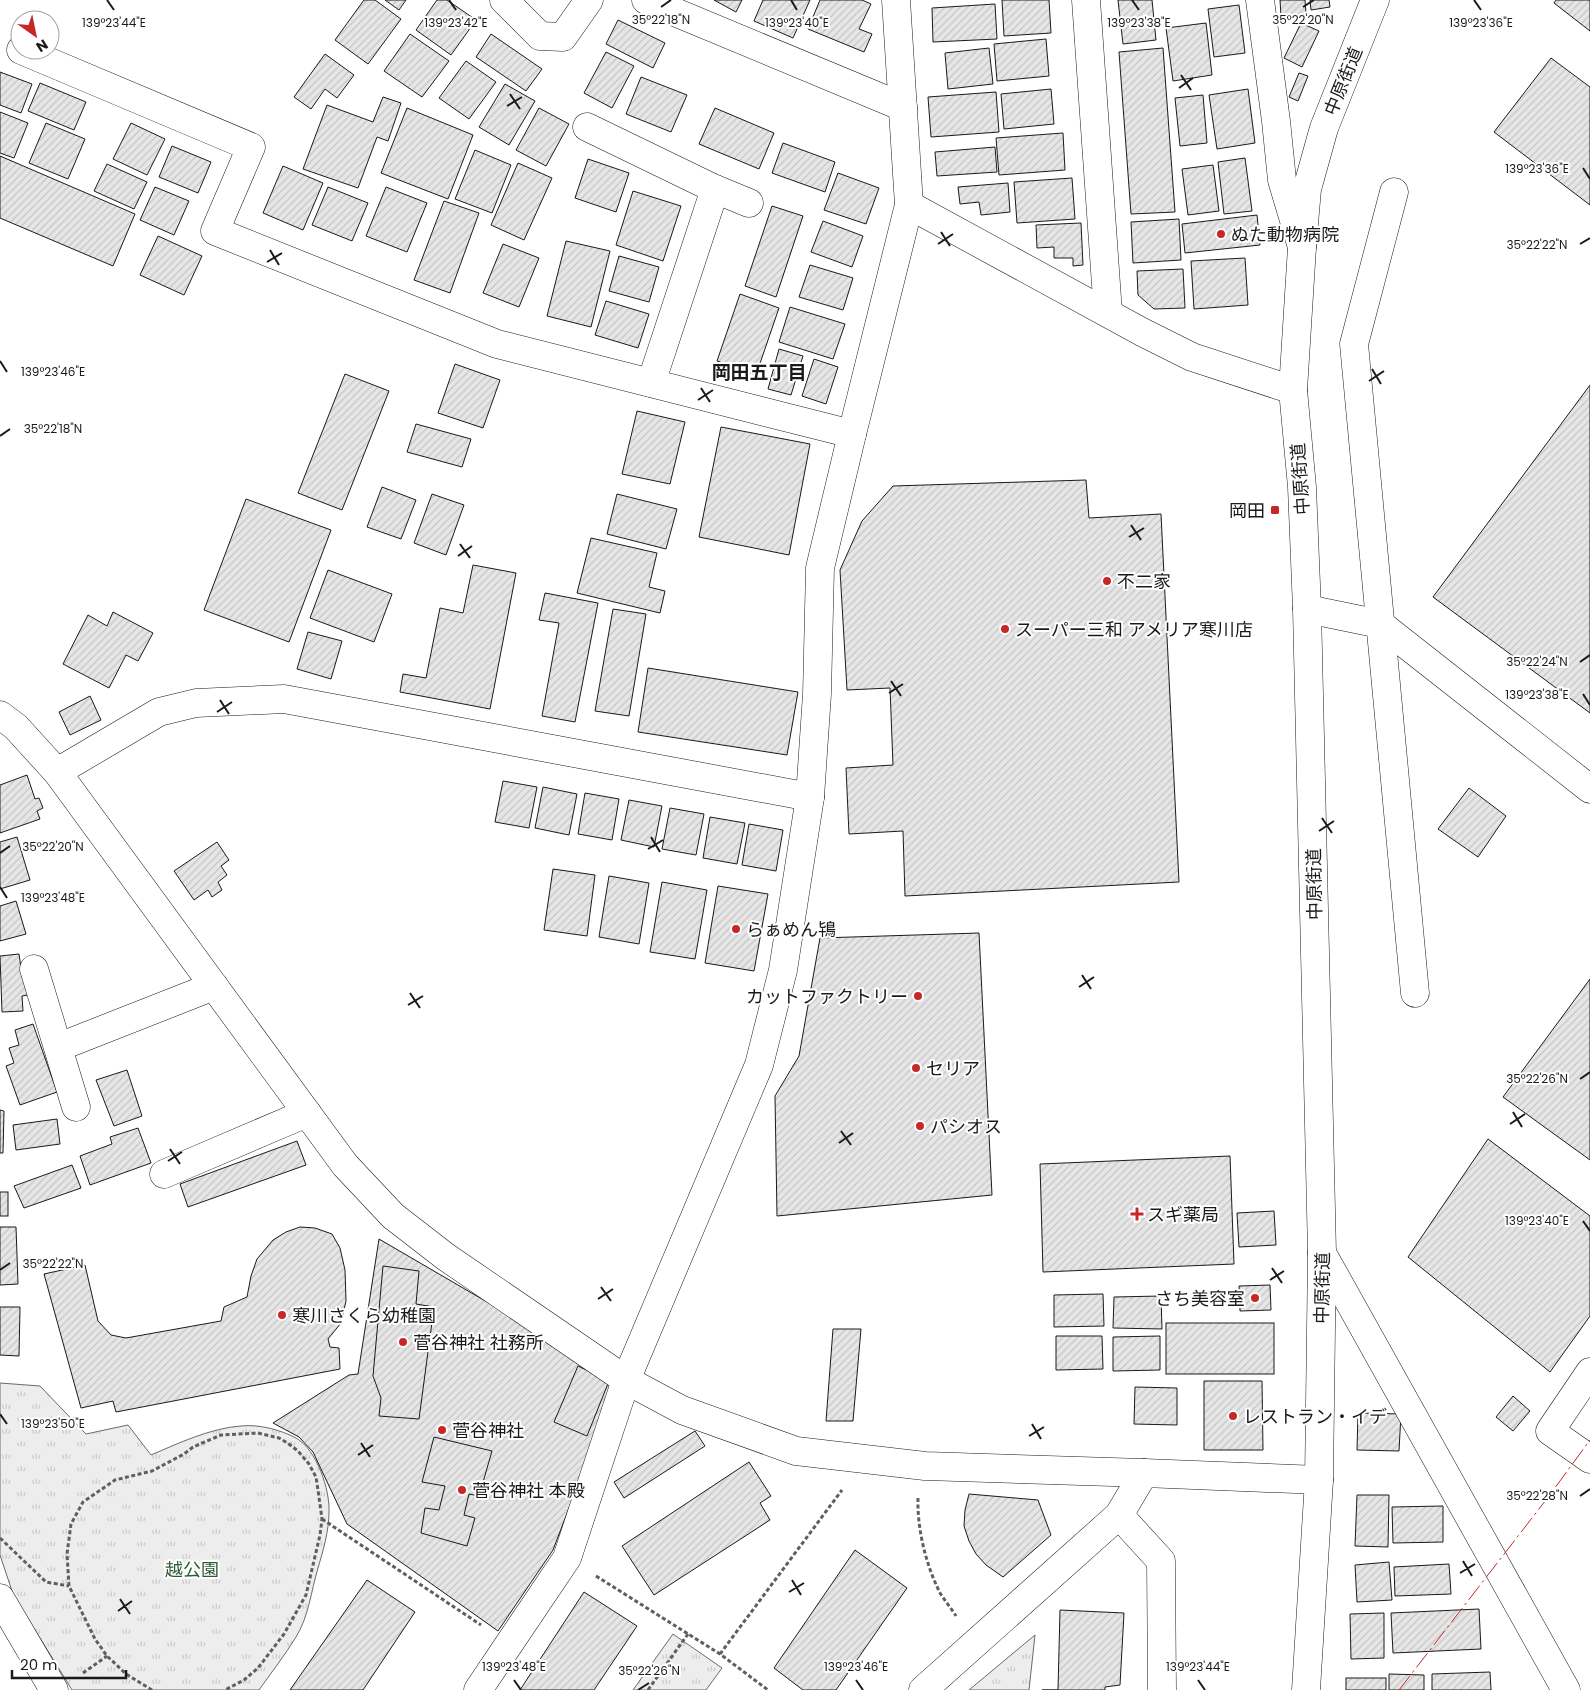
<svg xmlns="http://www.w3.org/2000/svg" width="1590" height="1690" font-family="Poppins,'Noto Sans JP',sans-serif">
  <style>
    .park { fill: url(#park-tufts); stroke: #6a6a6a }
    .building { fill: url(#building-hatch); stroke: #1a1a1a }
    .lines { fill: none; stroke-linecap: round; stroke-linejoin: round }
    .minor-casing { stroke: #1a1a1a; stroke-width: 29 }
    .major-casing { stroke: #1a1a1a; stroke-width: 29 }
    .path { stroke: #5f5f5f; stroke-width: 3; stroke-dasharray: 4 2.5; stroke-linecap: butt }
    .minor { stroke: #fff; stroke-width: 28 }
    .major { stroke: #fff; stroke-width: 28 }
    .power { stroke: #c62828; stroke-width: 1; stroke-dasharray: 18 4 2.5 4; stroke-linecap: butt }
    .ticks { fill: none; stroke: #1a1a1a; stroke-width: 2 }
    .poi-dot { fill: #c62828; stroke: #fff; stroke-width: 2 }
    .labels { text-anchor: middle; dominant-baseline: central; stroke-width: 4; stroke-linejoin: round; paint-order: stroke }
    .street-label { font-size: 18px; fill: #1a1a1a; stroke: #fff }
    .poi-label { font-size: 18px; fill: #1a1a1a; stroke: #fff; text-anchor: start }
    .park-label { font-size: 18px; fill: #2b5a34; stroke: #fff }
    .neighbourhood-label { font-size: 19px; font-weight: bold; fill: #1a1a1a; stroke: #fff }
    .ticks-label { font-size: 12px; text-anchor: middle; fill: #1a1a1a; stroke: #fff; stroke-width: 4; stroke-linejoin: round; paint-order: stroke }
  </style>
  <defs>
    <pattern id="park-tufts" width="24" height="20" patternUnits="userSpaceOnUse" patternTransform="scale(1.25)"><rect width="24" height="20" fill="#ededed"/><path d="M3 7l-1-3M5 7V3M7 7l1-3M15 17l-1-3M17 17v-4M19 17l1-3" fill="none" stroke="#cbcbcb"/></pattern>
    <pattern id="building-hatch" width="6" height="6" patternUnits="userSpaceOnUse" patternTransform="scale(1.25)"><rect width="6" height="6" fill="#e6e6e6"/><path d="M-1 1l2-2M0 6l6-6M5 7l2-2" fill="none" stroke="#c5c5c5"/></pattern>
  </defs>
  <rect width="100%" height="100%" fill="#fff"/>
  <!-- park -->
  <g class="park">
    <path d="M 0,1383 L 40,1386 L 86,1434 L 128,1425 L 151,1455 C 179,1443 211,1428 241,1426 C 259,1424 281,1430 296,1438 C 317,1450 330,1490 329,1512 C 329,1531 323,1551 318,1568 C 311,1591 309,1616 296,1637 C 285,1655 271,1673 259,1690 L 72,1690 L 13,1594 L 0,1555 Z"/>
    <polygon points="673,1634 722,1668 706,1690 633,1690"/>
    <polygon points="1035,1635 1029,1690 969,1690"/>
  </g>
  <!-- building -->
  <g class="building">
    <polygon points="364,0 375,0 401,19 368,64 335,40"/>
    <polygon points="385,0 406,0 399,10"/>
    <polygon points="437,0 447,0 476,20 451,55 416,30"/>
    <polygon points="714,0 742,0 736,12"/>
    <polygon points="763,0 810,0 793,38 754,21"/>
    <polygon points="820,0 862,0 871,4 859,29 872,34 864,52 808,29"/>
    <polygon points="1002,0 1049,0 1051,33 1004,36"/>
    <polygon points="1118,0 1152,0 1156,40 1123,44"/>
    <polygon points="1280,0 1305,0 1306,14 1281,16"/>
    <polygon points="1310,0 1329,0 1330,7 1311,10"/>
    <polygon points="1556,0 1590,0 1590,31 1554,3"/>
    <polygon points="995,4 997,39 933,42 932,8"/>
    <polygon points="1239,5 1245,53 1214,57 1208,9"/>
    <polygon points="618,20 665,43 653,68 606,44"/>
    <polygon points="1206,23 1212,75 1173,81 1166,28"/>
    <polygon points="1301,23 1319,31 1302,67 1284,58"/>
    <polygon points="410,34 449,61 422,97 384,71"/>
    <polygon points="491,34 542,69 526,91 476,57"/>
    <polygon points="1046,39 1049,76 997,81 994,44"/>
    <polygon points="989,48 993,84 948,89 945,53"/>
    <polygon points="1163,48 1175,212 1131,214 1119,52"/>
    <polygon points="606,52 634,66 612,108 584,93"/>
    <polygon points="325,54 354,75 337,98 325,89 311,109 294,97"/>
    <polygon points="1551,58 1590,87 1590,205 1494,132"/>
    <polygon points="466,61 496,82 469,119 439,98"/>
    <polygon points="0,72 32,84 21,113 0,105"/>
    <polygon points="1299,73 1308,76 1298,101 1289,97"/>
    <polygon points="641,77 687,95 671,132 626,114"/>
    <polygon points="40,83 86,102 74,130 28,111"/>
    <polygon points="505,84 535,101 509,145 479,127"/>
    <polygon points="1051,89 1054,124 1004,129 1001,94"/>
    <polygon points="1248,89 1255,143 1217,149 1209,95"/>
    <polygon points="996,92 999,132 931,137 928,97"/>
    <polygon points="1203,95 1207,143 1180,146 1175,98"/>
    <polygon points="383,97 401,103 388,141 377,137 358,188 303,169 327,105 373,122"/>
    <polygon points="407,108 473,135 448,199 381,173"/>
    <polygon points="539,108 569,124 546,166 516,150"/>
    <polygon points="715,108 774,133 759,169 699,144"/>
    <polygon points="0,112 28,123 14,158 0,153"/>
    <polygon points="46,123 85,139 68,179 29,163"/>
    <polygon points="131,123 165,139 147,175 113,159"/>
    <polygon points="1063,133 1065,170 999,175 996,138"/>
    <polygon points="783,143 835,162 825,192 772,173"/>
    <polygon points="172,146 211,162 198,193 159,177"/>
    <polygon points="995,147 997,172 937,176 935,152"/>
    <polygon points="475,150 511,165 492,213 455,199"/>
    <polygon points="0,156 135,214 113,266 0,218"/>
    <polygon points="1245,158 1252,211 1224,214 1218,162"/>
    <polygon points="588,159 629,173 616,212 575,198"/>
    <polygon points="518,163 552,178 524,240 491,225"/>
    <polygon points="107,164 147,182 134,209 94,191"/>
    <polygon points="1213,165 1219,211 1188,215 1182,169"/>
    <polygon points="283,166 323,183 303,230 263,213"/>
    <polygon points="838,173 879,188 866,224 824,210"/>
    <polygon points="1072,178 1075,219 1017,223 1014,182"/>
    <polygon points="1008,183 1010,212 981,215 979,202 960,204 958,187"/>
    <polygon points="155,187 189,201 174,235 140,220"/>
    <polygon points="328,187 368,203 352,241 312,225"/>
    <polygon points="386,187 427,203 407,252 366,236"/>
    <polygon points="633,191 681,206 663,261 616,245"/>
    <polygon points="444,201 479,213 450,293 414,280"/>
    <polygon points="772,206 803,216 776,297 745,286"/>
    <polygon points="1257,215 1260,245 1185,253 1182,224"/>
    <polygon points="1179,219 1181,260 1133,263 1131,222"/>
    <polygon points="823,221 863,236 852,267 811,252"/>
    <polygon points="1081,223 1083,265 1073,266 1073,258 1054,258 1054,247 1037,248 1036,225"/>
    <polygon points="158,236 202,256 184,295 140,275"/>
    <polygon points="566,241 610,251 591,327 547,316"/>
    <polygon points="503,244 539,258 519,307 483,293"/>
    <polygon points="619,256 659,267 649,302 609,291"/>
    <polygon points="1245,258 1248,305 1194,309 1191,261"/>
    <polygon points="810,265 853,278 843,310 799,297"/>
    <polygon points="1183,269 1185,308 1154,309 1138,295 1137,271"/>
    <polygon points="740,294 779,308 756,375 717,361"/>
    <polygon points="606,301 649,314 638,348 595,335"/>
    <polygon points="790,307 845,324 833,359 779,342"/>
    <polygon points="779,349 803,356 791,395 768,389"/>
    <polygon points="814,359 838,367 826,404 802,396"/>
    <polygon points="455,364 500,380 483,428 438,413"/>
    <polygon points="345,374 389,391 342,510 298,493"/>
    <polygon points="1590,385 1590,713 1433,597"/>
    <polygon points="637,411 685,422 670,484 622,474"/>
    <polygon points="416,424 471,439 462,467 407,452"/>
    <polygon points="721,427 810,444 789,555 699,537"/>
    <polygon points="1086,480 1089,518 1161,514 1179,882 905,896 903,831 849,834 846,768 893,765 890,688 847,690 840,570 862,521 893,486"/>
    <polygon points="382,487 416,500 401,539 367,527"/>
    <polygon points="432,494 464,505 446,555 414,543"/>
    <polygon points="617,494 677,509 666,549 607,534"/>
    <polygon points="246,499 331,530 289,642 204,610"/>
    <polygon points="591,538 657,553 649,587 665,591 660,613 577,593"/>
    <polygon points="473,565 516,573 490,709 400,692 403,674 426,678 440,608 463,613"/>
    <polygon points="328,570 392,594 374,642 310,618"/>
    <polygon points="545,593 598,603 575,722 542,716 559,623 539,620"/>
    <polygon points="613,609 646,614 629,716 595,711"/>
    <polygon points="113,612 153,633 138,661 126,655 109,688 63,664 88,615 107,626"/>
    <polygon points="308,632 342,641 331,679 297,669"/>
    <polygon points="648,668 798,692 787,755 638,732"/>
    <polygon points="90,696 101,720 70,735 59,712"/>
    <polygon points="27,775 35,799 39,798 43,808 37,811 40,819 0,833 0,785"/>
    <polygon points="503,781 537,787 529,828 495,822"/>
    <polygon points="543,787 577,794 569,835 535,828"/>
    <polygon points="1469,788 1506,816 1478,857 1438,829"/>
    <polygon points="585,793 619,799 612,840 578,834"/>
    <polygon points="629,800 662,806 654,847 621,840"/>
    <polygon points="670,808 704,814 696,855 662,849"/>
    <polygon points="710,817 745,823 737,864 703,858"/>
    <polygon points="749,824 783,830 776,871 742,865"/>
    <polygon points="17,837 30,880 0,889 0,842"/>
    <polygon points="217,842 229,860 221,866 227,875 218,882 222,890 212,897 208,890 194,900 174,871"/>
    <polygon points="553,869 595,875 587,936 544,930"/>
    <polygon points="609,876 649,883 639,944 599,937"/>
    <polygon points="662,882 707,890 695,959 650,952"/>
    <polygon points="718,886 768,894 754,971 705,963"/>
    <polygon points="16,901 26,934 0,941 0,906"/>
    <polygon points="979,933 992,1195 777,1216 775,1096 799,1056 820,938"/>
    <polygon points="19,954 22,975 28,995 22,996 23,1011 2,1012 0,956"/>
    <polygon points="1590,979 1590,1160 1503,1097"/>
    <polygon points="33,1024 57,1092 20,1105 6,1066 14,1063 9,1048 19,1045 15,1030"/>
    <polygon points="127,1070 142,1116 114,1126 96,1080"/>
    <polygon points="0,1110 4,1111 3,1153 0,1153"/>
    <polygon points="57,1119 60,1144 16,1150 13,1125"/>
    <polygon points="138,1128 151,1163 90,1185 80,1156 112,1144 110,1137"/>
    <polygon points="1488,1139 1590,1216 1590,1316 1550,1372 1408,1257"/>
    <polygon points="297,1141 306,1165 188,1207 180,1184"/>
    <polygon points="1230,1156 1234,1264 1043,1272 1040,1164"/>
    <polygon points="72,1165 81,1188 24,1208 14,1186"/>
    <rect x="0" y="1192" width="8" height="24"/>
    <polygon points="1274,1211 1276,1245 1239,1247 1237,1213"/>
    <polygon points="0,1227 16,1227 18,1284 0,1285"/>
    <polygon points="300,1227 315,1228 332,1234 340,1248 345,1270 346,1301 341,1323 328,1339 330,1347 339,1348 340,1369 116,1412 113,1401 81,1408 44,1274 85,1265 98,1321 111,1335 126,1338 221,1321 224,1307 247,1297 251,1276 257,1259 273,1240 286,1232"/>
    <polygon points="379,1239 614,1376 592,1448 553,1550 498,1631 347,1524 313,1452 299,1437 273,1423 349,1375 358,1374"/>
    <polygon points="383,1266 419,1271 416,1304 434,1307 419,1419 379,1416 381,1398 373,1376"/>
    <polygon points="1270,1285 1271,1310 1240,1311 1239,1286"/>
    <polygon points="1103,1294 1104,1326 1054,1327 1054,1295"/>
    <polygon points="1161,1296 1162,1329 1113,1328 1114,1297"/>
    <polygon points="0,1307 20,1307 19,1356 0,1355"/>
    <rect x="1166" y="1323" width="108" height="51"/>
    <polygon points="833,1329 861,1329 853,1421 826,1421"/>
    <polygon points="1056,1336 1102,1336 1103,1369 1056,1370"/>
    <polygon points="1160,1336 1160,1370 1113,1371 1113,1337"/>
    <polygon points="578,1366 609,1381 587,1436 554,1422"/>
    <polygon points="1204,1381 1262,1381 1263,1450 1204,1450"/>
    <polygon points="1135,1387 1177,1388 1177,1425 1134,1424"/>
    <polygon points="1513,1396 1530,1411 1513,1431 1496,1417"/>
    <polygon points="1358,1413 1401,1414 1399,1451 1357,1450"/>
    <polygon points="695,1431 705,1446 624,1498 614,1482"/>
    <polygon points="434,1437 492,1451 479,1496 469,1494 464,1515 475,1518 467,1546 421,1533 425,1508 439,1510 445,1486 422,1482"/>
    <polygon points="749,1462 771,1496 760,1503 770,1520 654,1595 622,1546"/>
    <polygon points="969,1494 1038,1500 1051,1535 1003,1577 986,1565 976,1554 969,1541 964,1526 965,1510"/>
    <polygon points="1357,1495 1389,1495 1388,1547 1355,1546"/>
    <polygon points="1443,1506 1443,1542 1393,1543 1392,1507"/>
    <polygon points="855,1550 907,1588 836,1690 803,1690 774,1668"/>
    <polygon points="1389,1562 1392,1600 1357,1602 1355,1565"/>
    <polygon points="1449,1564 1451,1594 1395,1596 1394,1567"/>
    <polygon points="367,1580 415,1612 363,1690 290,1690"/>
    <polygon points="584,1592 637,1626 594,1690 520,1690"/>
    <polygon points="1479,1609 1481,1649 1393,1653 1391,1613"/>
    <polygon points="1060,1610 1124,1613 1120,1685 1105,1687 1105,1690 1042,1690 1058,1690"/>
    <polygon points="1384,1613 1384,1658 1351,1659 1350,1614"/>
    <polygon points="1490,1672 1491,1690 1432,1690 1432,1674"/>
    <polygon points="1389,1674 1424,1675 1424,1690 1389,1690"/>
    <rect x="1346" y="1678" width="40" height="12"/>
  </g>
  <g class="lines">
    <!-- minor casing -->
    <g class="minor-casing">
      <g id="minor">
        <polyline points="504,0 540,36 563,37 589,0"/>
        <polyline points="646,0 903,107"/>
        <polyline points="1086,0 1108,313"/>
        <polyline points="1260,0 1276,121 1282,180 1302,247"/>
        <polyline points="21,50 251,147 215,231 497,344 852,434"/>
        <polyline points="587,127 715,189 749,203"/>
        <polyline points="1394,192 1354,344 1415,993"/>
        <polyline points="909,205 1142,332 1192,357 1293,390"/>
        <polyline points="651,383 715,189"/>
        <polyline points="1307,609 1380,624 1590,789"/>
        <polyline points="0,715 16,727 57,772 345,1165 393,1216 446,1257 626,1380 682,1410 796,1451 925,1466 1144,1473"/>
        <polyline points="57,772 159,712 196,703 284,699 810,797"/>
        <polyline points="34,969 76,1107"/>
        <polyline points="59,1047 214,986"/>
        <polyline points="164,1174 307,1113"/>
        <polyline points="1322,1253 1566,1690"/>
        <polyline points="1590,1372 1550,1431 1590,1459"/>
        <polyline points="1119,1515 1161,1561 1162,1690"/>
        <polyline points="0,1598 54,1690"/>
        <polyline points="478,1690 567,1558 626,1380 759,1065 783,970 810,797 817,694 820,568 852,434 909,205 896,0"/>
        <polyline points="923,1690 1119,1515 1144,1473 1319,1480"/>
      </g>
    </g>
    <!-- major casing -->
    <g class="major-casing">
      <polyline id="major" points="1306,1690 1319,1480 1322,1253 1307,609 1302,487 1293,390 1302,247 1307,189 1324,128 1375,0"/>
    </g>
    <!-- path -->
    <g class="path">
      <path d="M 918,1498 C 917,1529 926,1565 940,1593 C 945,1601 951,1608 956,1616"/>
      <polyline points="322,1519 481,1625"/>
      <polyline points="0,1538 46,1582 69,1586"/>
      <polyline points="596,1576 720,1654 768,1690"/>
      <polyline points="720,1654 842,1490"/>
      <polyline points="83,1673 107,1656"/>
      <polyline points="152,1690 126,1674 107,1656 95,1639 69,1586 67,1554 71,1524 83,1502 115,1480 152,1471 184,1454 193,1447 221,1435 258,1433 279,1438 289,1444 298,1451 309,1464 316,1477 318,1490 322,1519 320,1535 306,1595 284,1634 258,1668 244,1680 225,1690"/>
      <polyline points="648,1690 688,1634"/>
    </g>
    <!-- minor -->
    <use href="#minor" class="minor"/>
    <!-- major -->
    <use href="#major" class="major"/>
    <!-- power -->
    <polyline class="power" points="1399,1690 1549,1496 1590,1440"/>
  </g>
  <!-- ticks -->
  <path class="ticks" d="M 107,0 L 114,10M 449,0 L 456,10M 791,0 L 797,10M 1132,0 L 1139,10M 1474,0 L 1481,10M 661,7 L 671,0M 1303,7 L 1314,0M 1181,75 L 1191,90M 1179,88 L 1193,78M 510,94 L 520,109M 507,106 L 522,97M 1583,168 L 1590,179M 941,232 L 950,246M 938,244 L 953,234M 1580,244 L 1590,238M 270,250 L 279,265M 267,262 L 282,253M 0,361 L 7,372M 1372,369 L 1381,384M 1369,381 L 1384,371M 701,388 L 710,402M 698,400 L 713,390M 0,436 L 10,429M 1131,525 L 1141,540M 1129,537 L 1144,528M 460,544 L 470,558M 458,556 L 472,546M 1580,662 L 1590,655M 891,681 L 901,696M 889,693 L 903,684M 1583,694 L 1590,705M 220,700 L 229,714M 217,712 L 232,702M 1322,818 L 1332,833M 1319,831 L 1334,821M 651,837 L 660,852M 648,849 L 663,840M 0,853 L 10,846M 0,887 L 7,898M 1082,975 L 1091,989M 1079,987 L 1094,977M 410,993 L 420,1008M 408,1005 L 423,996M 1580,1079 L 1590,1072M 1513,1112 L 1522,1127M 1510,1124 L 1525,1114M 841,1131 L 851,1145M 839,1143 L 853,1133M 170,1149 L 180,1164M 168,1161 L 182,1152M 1583,1221 L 1590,1231M 1272,1268 L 1282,1283M 0,1270 L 10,1263M 1270,1280 L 1284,1271M 601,1287 L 611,1301M 598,1299 L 613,1289M 0,1414 L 7,1424M 1032,1424 L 1041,1439M 1029,1436 L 1044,1427M 361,1443 L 370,1457M 358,1455 L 373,1445M 1580,1496 L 1590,1489M 1463,1561 L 1472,1576M 1460,1573 L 1475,1564M 792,1580 L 801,1595M 789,1592 L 804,1583M 120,1599 L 130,1614M 118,1611 L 132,1601M 514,1680 L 521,1690M 856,1680 L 863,1690M 1198,1680 L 1205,1690M 638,1690 L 649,1683"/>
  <!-- markers -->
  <g class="poi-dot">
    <circle cx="1221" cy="234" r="5"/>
    <rect x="1270" y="505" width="10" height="10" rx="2.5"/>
    <circle cx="1107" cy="581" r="5"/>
    <circle cx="1005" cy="629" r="5"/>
    <circle cx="736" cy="929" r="5"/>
    <circle cx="918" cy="996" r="5"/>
    <circle cx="916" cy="1068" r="5"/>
    <circle cx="920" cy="1126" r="5"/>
    <path d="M1134.5 1206.5h5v5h5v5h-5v5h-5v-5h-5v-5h5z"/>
    <circle cx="1255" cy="1298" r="5"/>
    <circle cx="282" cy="1315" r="5"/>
    <circle cx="403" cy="1342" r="5"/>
    <circle cx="1233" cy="1416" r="5"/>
    <circle cx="442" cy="1430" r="5"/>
    <circle cx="462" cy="1490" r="5"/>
  </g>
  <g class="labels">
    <!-- street labels -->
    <g class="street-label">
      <text transform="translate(1343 81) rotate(-68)">中原街道</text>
      <text transform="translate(1300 479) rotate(-94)">中原街道</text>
      <text transform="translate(1314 884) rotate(-91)">中原街道</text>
      <text transform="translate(1322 1288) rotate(-89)">中原街道</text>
    </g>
    <!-- poi labels -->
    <g class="poi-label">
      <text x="1231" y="234">ぬた動物病院</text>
      <text x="1265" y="510" text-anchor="end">岡田</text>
      <text x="1117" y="581">不二家</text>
      <text x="1015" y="629">スーパー三和 アメリア寒川店</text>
      <text x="746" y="929">らぁめん鴇</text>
      <text x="908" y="996" text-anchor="end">カットファクトリー</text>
      <text x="926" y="1068">セリア</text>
      <text x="930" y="1126">パシオス</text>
      <text x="1147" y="1214">スギ薬局</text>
      <text x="1245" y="1298" text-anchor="end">さち美容室</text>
      <text x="292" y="1315">寒川さくら幼稚園</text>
      <text x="413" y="1342">菅谷神社 社務所</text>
      <text x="1243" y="1416">レストラン・イデ</text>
      <text x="452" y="1430">菅谷神社</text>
      <text x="472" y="1490">菅谷神社 本殿</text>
    </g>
    <!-- park labels -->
    <g class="park-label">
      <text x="192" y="1569">越公園</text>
    </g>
    <!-- neighbourhood labels -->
    <g class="neighbourhood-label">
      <text x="759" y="372">岡田五丁目</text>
    </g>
  </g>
  <g class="ticks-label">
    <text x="661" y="24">35°22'18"N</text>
    <text x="1303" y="24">35°22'20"N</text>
    <text x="114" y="27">139°23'44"E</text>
    <text x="456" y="27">139°23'42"E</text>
    <text x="797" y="27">139°23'40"E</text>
    <text x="1139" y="27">139°23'38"E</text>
    <text x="1481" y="27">139°23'36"E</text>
    <text x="1537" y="173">139°23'36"E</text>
    <text x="1537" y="249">35°22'22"N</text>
    <text x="53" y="376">139°23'46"E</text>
    <text x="53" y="433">35°22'18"N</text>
    <text x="1537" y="666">35°22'24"N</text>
    <text x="1537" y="699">139°23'38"E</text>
    <text x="53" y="851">35°22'20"N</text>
    <text x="53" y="902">139°23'48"E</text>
    <text x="1537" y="1083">35°22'26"N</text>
    <text x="1537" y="1225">139°23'40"E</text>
    <text x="53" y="1268">35°22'22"N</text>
    <text x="53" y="1428">139°23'50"E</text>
    <text x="1537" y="1500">35°22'28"N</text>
    <text x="514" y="1671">139°23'48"E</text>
    <text x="856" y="1671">139°23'46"E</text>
    <text x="1198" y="1671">139°23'44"E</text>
    <text x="649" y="1675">35°22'26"N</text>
  </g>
  <!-- north arrow -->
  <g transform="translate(35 35) rotate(147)"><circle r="24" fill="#ffffff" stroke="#a3a3a3"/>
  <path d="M0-4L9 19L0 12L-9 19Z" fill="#c62828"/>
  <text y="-8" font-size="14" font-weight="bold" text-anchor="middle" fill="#1a1a1a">N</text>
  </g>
  <!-- scale -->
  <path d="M12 1670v8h114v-8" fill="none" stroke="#1a1a1a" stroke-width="2.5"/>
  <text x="20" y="1670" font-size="15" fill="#1a1a1a" stroke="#ffffff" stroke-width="4" paint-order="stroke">20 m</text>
</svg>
